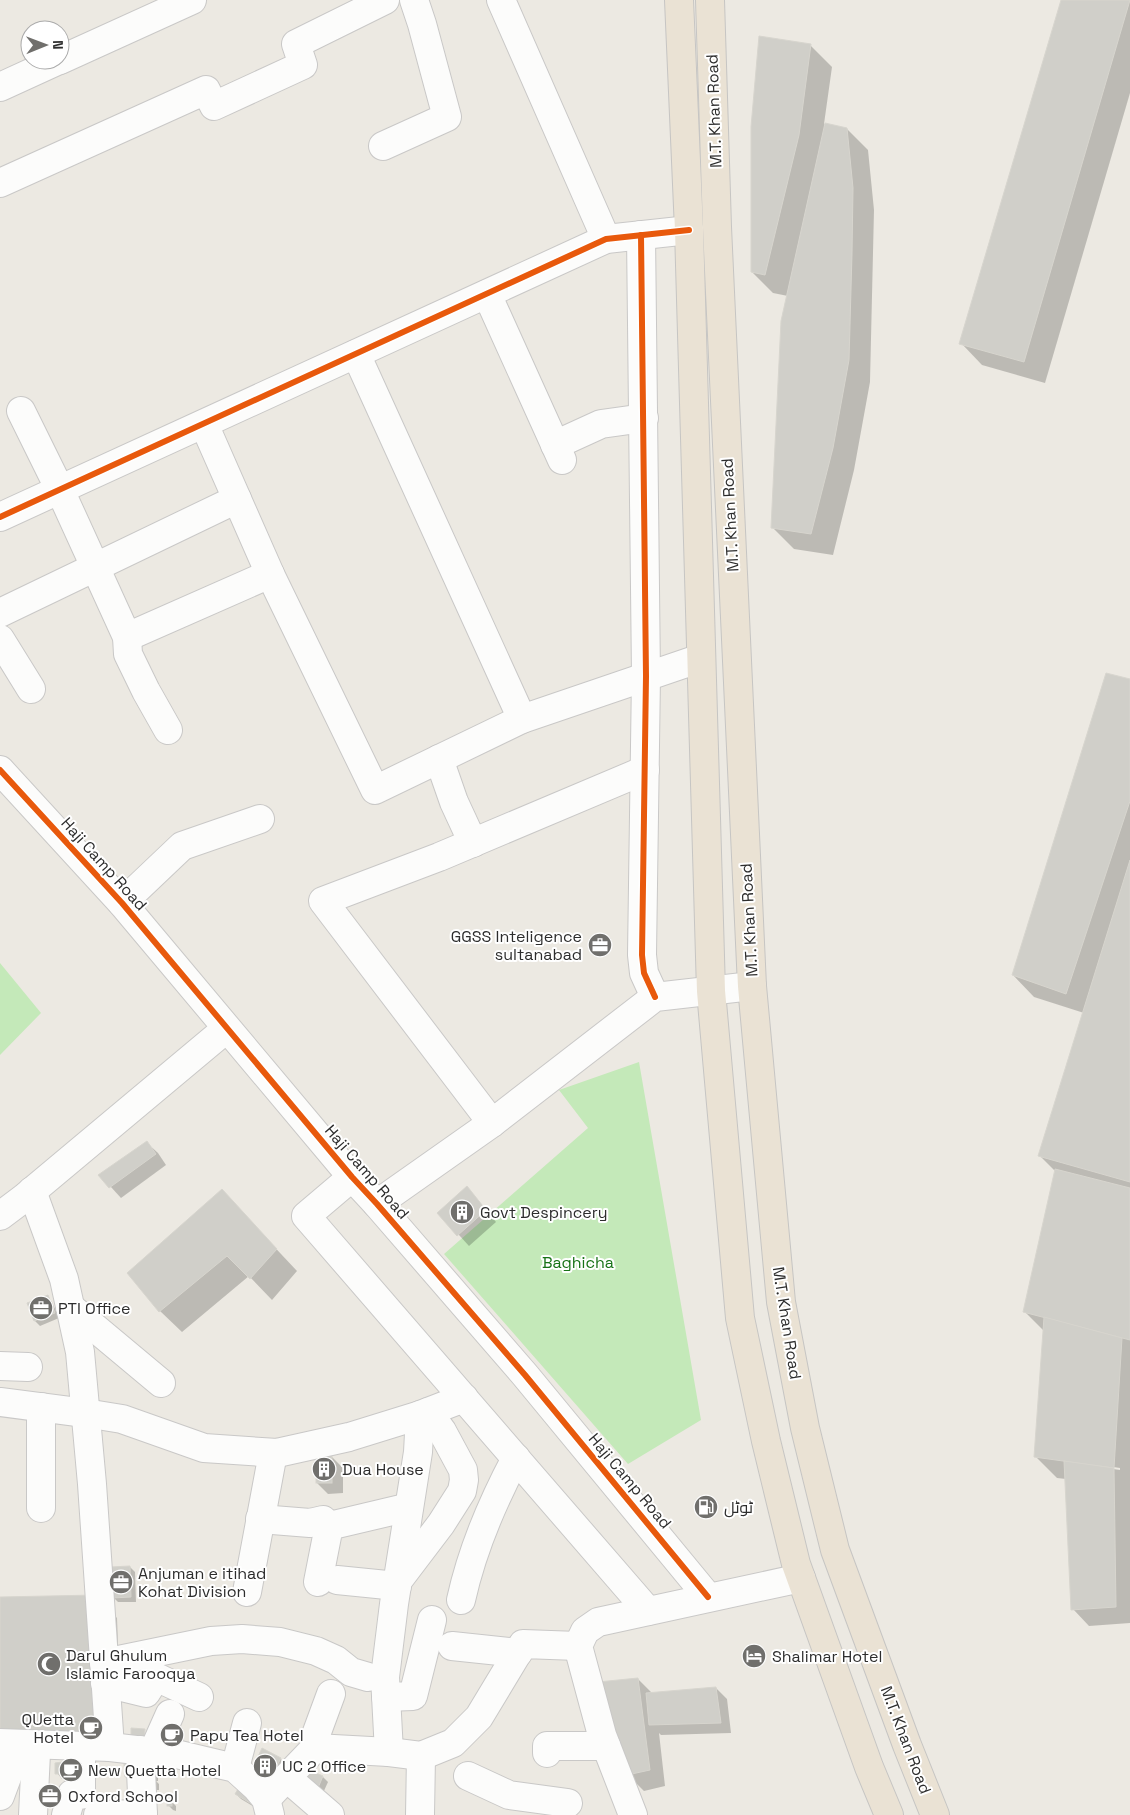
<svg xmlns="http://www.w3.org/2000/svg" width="1130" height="1815" font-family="'Space Grotesk',Cairo,sans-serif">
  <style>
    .green { fill: #c4e9b9 }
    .shadow { fill: #0003; fill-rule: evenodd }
    .building { fill: #d0cfc9; stroke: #d7d5ce }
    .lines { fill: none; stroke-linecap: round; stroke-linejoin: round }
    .minor-casing { stroke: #c9c8c7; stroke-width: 30 }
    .highway-casing { stroke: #c6c5c3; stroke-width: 30 }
    .minor { stroke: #fcfcfb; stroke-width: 28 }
    .highway { stroke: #eae2d4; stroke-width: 28 }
    .cycleway-casing { stroke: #fff; stroke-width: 9 }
    .cycleway { stroke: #e8590c; stroke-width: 6 }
    .labels { text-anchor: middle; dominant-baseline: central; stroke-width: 4; stroke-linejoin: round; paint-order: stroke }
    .street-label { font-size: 16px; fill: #2d2d2d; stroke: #fff }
    .poi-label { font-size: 16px; fill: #2d2d2d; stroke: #fff; text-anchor: start }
    .park-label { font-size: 16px; fill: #177216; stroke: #fff }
  </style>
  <rect width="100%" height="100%" fill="#ece9e2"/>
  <!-- green -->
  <g class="green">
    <polygon points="0,963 41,1013 0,1055"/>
    <polygon points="639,1062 701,1420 628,1464 444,1254 588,1128 559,1090"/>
  </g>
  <!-- shadow -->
  <g class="shadow">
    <polygon points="1063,0 1130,0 1130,93 1045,383 982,365 961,343"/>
    <polygon points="760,37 811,46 832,67 824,124 847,129 868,150 874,210 870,382 854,470 833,555 794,549 772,527 788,296 773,293 752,272"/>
    <path d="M 1130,681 L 1130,1623 L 1089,1626 L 1073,1609 L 1066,1479 L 1057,1478 L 1035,1456 L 1044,1331 L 1024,1311 L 1056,1172 L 1040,1156 L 1084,1013 L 1034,997 L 1013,975 ZM 1100,1465 L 1120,1468 L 1120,1470 L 1100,1467 Z"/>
    <polygon points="147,1143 158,1153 166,1165 121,1198 100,1175"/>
    <polygon points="467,1187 496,1222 469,1246 439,1213"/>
    <polygon points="222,1191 297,1271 272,1300 249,1276 182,1332 160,1311 129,1273"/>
    <polygon points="47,1297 52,1302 59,1318 40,1326 35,1321"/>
    <polygon points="332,1457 343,1468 343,1493 328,1494 317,1483"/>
    <polygon points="130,1567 135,1572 136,1602 118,1602 113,1597"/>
    <polygon points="95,1596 117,1618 122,1758 0,1598"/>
    <polygon points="638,1679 653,1694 716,1688 727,1699 731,1733 661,1735 659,1733 665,1786 644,1791 628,1775"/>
    <polygon points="179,1731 184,1736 183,1745 172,1744"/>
    <polygon points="263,1750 281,1759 286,1764 273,1787"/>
    <polygon points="61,1764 63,1766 69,1782 66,1778 62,1779 57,1773"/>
    <polygon points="153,1765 158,1770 158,1781 156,1781 159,1784 159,1790 151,1790"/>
    <polygon points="308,1770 323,1777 328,1782 323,1793 308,1786"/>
    <polygon points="40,1788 65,1809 44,1807"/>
    <polygon points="236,1794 268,1805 261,1811 241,1799"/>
    <polygon points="171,1801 176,1806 176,1811 173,1810 168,1805"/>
  </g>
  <!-- building -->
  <g class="building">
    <polygon points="1061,0 1130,0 1024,362 959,344"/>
    <polygon points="759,36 811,44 799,135 765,275 751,272 751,127"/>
    <polygon points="825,123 847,128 853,188 852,253 849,360 833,448 811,534 771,528 781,321"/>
    <polygon points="1106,673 1130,679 1130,801 1066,994 1012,975"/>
    <polygon points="1130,860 1130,1182 1038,1156"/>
    <polygon points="147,1141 156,1154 109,1188 98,1175"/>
    <polygon points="1055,1169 1130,1188 1130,1340 1023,1312"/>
    <polygon points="467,1186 486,1210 457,1236 437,1213"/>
    <polygon points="222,1189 277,1249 250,1279 227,1256 159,1312 127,1273"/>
    <polygon points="48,1295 55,1313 34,1321 27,1303"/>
    <polygon points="1044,1317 1122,1338 1114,1468 1034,1457"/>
    <rect x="316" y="1456" width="16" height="27"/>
    <polygon points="1064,1461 1114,1468 1116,1607 1071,1610"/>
    <polygon points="130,1566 131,1597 112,1598 111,1567"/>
    <polygon points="96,1595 101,1737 0,1732 0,1597"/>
    <polygon points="638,1678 650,1770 627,1775 598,1682"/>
    <polygon points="716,1687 721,1723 649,1725 646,1693"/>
    <polygon points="131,1728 145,1729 144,1740 131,1739"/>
    <polygon points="166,1729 179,1730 179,1740 165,1740"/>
    <polygon points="262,1748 281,1758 268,1783 250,1774"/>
    <polygon points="62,1762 63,1774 55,1774 55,1763"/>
    <rect x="63" y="1762" width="15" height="15"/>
    <polygon points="124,1764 134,1764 135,1778 125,1777"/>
    <polygon points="307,1769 323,1776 318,1788 301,1781"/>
    <polygon points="244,1779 255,1806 235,1794"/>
    <polygon points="39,1787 61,1789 61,1805 38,1803"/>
    <rect x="167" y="1800" width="5" height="6"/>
  </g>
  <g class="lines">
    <!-- minor casing -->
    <g class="minor-casing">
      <g id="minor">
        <polyline points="501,0 606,239"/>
        <polyline points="60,60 192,0"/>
        <polyline points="0,87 59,60"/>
        <polyline points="383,146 447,117 422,24 414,0"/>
        <polyline points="0,183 206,90 214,106 303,65 296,44 385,0"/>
        <polyline points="641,235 646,676 642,955 644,973 655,997"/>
        <polyline points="487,294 562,460"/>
        <polyline points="356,354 522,719 701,658"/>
        <polyline points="21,411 60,490 127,637 128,654 146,691 168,730"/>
        <polyline points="204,424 270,574 375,790 522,719"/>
        <polyline points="555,445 601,424 644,418"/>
        <polyline points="0,517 606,239 689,230"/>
        <polyline points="0,613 237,499"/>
        <polyline points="127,637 270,574"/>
        <polyline points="0,639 31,689"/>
        <polyline points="439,759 454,802 473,843"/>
        <polyline points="0,770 122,903 352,1177 377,1204 525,1375 708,1597"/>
        <polyline points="122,903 182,846 260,819"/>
        <polyline points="492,1123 323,901 439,857 645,770"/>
        <polyline points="352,1177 306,1216 648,1611"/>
        <polyline points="32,1191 64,1279 80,1352 92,1484 110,1747"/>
        <polyline points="377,1204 492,1123 655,997 752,986"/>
        <polyline points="0,1216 24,1198 226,1029"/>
        <polyline points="70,1307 161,1383"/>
        <polyline points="0,1366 28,1367"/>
        <polyline points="0,1402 85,1413 122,1419 204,1448 277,1453 349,1437 420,1415 464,1398"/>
        <polyline points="41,1407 41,1508"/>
        <polyline points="260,1519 310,1523 323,1520 329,1526"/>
        <polyline points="400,1578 441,1524 462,1491 464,1480 463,1470 442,1431 428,1412"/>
        <polyline points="337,1580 397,1586"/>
        <polyline points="318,1582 329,1526 409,1507"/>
        <polyline points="247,1592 273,1453"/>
        <path d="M 461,1600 C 472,1550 492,1503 516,1458"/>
        <polyline points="452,1646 518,1653"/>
        <polyline points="104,1663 211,1641 242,1639 280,1642 316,1651 336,1660 351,1672 368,1677"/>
        <polyline points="105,1683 146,1693 156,1677 199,1697"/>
        <polyline points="386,1697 413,1696 432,1620"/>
        <polyline points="0,1743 110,1747 153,1752 172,1753 235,1768 256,1787 266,1799 270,1815"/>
        <polyline points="315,1748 317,1732 331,1694"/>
        <polyline points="140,1750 143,1815"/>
        <polyline points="153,1752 170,1714"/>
        <polyline points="389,1752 385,1677 394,1604 418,1452 420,1415"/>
        <polyline points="547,1753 547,1746 606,1746"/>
        <polyline points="235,1768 247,1723"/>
        <polyline points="468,1776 509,1795 568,1803"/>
        <polyline points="287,1778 330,1815"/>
        <polyline points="0,1796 19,1745"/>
        <polyline points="266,1799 315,1748 389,1752 421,1756 453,1743 479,1717 523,1644 578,1646"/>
        <polyline points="33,1815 36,1753 39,1746"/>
        <polyline points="66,1815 72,1794 81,1795 81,1746"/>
        <polyline points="98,1815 143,1814"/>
        <polyline points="420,1815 421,1756"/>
        <polyline points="633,1815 602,1735 578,1646 585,1631 598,1622 801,1578"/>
      </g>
    </g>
    <!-- highway casing -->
    <g class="highway-casing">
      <g id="highway">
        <polyline points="679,0 689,230 711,991 740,1318 766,1441 796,1564 869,1767 889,1815"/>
        <polyline points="710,0 717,227 752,986 781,1302 805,1428 835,1550 907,1745 935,1815"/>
      </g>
    </g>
    <!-- minor -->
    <use href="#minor" class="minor"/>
    <!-- highway -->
    <use href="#highway" class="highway"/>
    <!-- cycleway casing -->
    <g class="cycleway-casing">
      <g id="cycleway">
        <polyline points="641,235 646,676 642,955 644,973 655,997"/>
        <polyline points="0,517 606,239 689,230"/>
        <polyline points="0,770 122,903 352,1177 377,1204 525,1375 708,1597"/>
      </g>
    </g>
    <!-- cycleway -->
    <use href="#cycleway" class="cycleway"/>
  </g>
  <!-- icons -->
  <defs>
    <g id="office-disc" transform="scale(1.25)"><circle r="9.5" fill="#706f6c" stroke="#fff"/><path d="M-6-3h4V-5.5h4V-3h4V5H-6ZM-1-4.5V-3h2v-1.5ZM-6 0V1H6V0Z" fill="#fff"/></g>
    <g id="building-disc" transform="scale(1.25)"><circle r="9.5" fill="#706f6c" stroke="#fff"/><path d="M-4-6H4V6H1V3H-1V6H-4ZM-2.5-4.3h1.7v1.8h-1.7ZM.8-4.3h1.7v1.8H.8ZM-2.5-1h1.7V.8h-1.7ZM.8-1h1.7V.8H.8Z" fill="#fff"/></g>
    <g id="fuel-disc" transform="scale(1.25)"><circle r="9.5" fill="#706f6c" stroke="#fff"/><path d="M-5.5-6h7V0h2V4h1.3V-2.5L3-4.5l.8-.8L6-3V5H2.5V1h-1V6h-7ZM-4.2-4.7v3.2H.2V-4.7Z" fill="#fff"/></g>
    <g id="hotel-disc" transform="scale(1.25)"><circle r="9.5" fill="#706f6c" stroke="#fff"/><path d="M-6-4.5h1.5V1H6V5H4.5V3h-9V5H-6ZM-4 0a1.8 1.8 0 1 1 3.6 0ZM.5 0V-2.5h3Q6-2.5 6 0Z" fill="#fff"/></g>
    <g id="mosque-disc" transform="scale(1.25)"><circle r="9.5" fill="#706f6c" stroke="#fff"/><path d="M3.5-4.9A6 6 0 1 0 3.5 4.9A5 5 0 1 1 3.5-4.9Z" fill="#fff"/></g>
    <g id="cafe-disc" transform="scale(1.25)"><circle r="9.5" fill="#706f6c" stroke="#fff"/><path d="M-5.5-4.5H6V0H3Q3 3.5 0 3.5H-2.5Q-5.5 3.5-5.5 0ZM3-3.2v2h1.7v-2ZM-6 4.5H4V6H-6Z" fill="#fff"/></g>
  </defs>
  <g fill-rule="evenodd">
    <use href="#office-disc" x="600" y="945"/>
    <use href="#building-disc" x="462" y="1212"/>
    <use href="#office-disc" x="41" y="1308"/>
    <use href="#building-disc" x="324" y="1469"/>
    <use href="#fuel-disc" x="706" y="1507"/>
    <use href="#office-disc" x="121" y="1582"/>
    <use href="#hotel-disc" x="754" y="1656"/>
    <use href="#mosque-disc" x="49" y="1664"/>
    <use href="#cafe-disc" x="91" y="1728"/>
    <use href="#cafe-disc" x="172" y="1735"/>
    <use href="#building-disc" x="265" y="1766"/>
    <use href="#cafe-disc" x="71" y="1770"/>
    <use href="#office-disc" x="50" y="1796"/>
  </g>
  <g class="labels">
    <!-- street labels -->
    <g class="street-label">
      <text transform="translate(714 111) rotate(-92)">M.T. Khan Road</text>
      <text transform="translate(730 515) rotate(-93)">M.T. Khan Road</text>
      <text transform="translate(104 864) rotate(48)">Haji Camp Road</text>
      <text transform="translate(749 920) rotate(-93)">M.T. Khan Road</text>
      <text transform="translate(367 1172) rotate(49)">Haji Camp Road</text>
      <text transform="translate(787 1323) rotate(81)">M.T. Khan Road</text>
      <text transform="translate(630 1481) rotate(50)">Haji Camp Road</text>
      <text transform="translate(906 1740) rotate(69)">M.T. Khan Road</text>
    </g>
    <!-- poi labels -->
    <g class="poi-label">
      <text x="582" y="936" text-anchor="end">GGSS Inteligence<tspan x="582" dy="18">sultanabad</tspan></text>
      <text x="480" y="1212">Govt Despincery</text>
      <text x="58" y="1308">PTI Office</text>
      <text x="342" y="1469">Dua House</text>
      <text x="724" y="1507">ٹوٹل</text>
      <text x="138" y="1573">Anjuman e itihad<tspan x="138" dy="18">Kohat Division</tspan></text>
      <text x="66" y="1655">Darul Ghulum<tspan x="66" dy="18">Islamic Farooqya</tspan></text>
      <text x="772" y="1656">Shalimar Hotel</text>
      <text x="74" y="1719" text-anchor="end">QUetta<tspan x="74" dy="18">Hotel</tspan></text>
      <text x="190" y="1735">Papu Tea Hotel</text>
      <text x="282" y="1766">UC 2 Office</text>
      <text x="88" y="1770">New Quetta Hotel</text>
      <text x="68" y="1796">Oxford School</text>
    </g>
    <!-- park labels -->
    <g class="park-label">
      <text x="578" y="1262">Baghicha</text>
    </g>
  </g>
  <!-- north arrow -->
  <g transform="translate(45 45) rotate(89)"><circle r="24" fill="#ffffff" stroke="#ababab"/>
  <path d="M0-4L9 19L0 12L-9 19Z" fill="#706f6c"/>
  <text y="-8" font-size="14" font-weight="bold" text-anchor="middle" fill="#2d2d2d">N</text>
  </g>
</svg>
